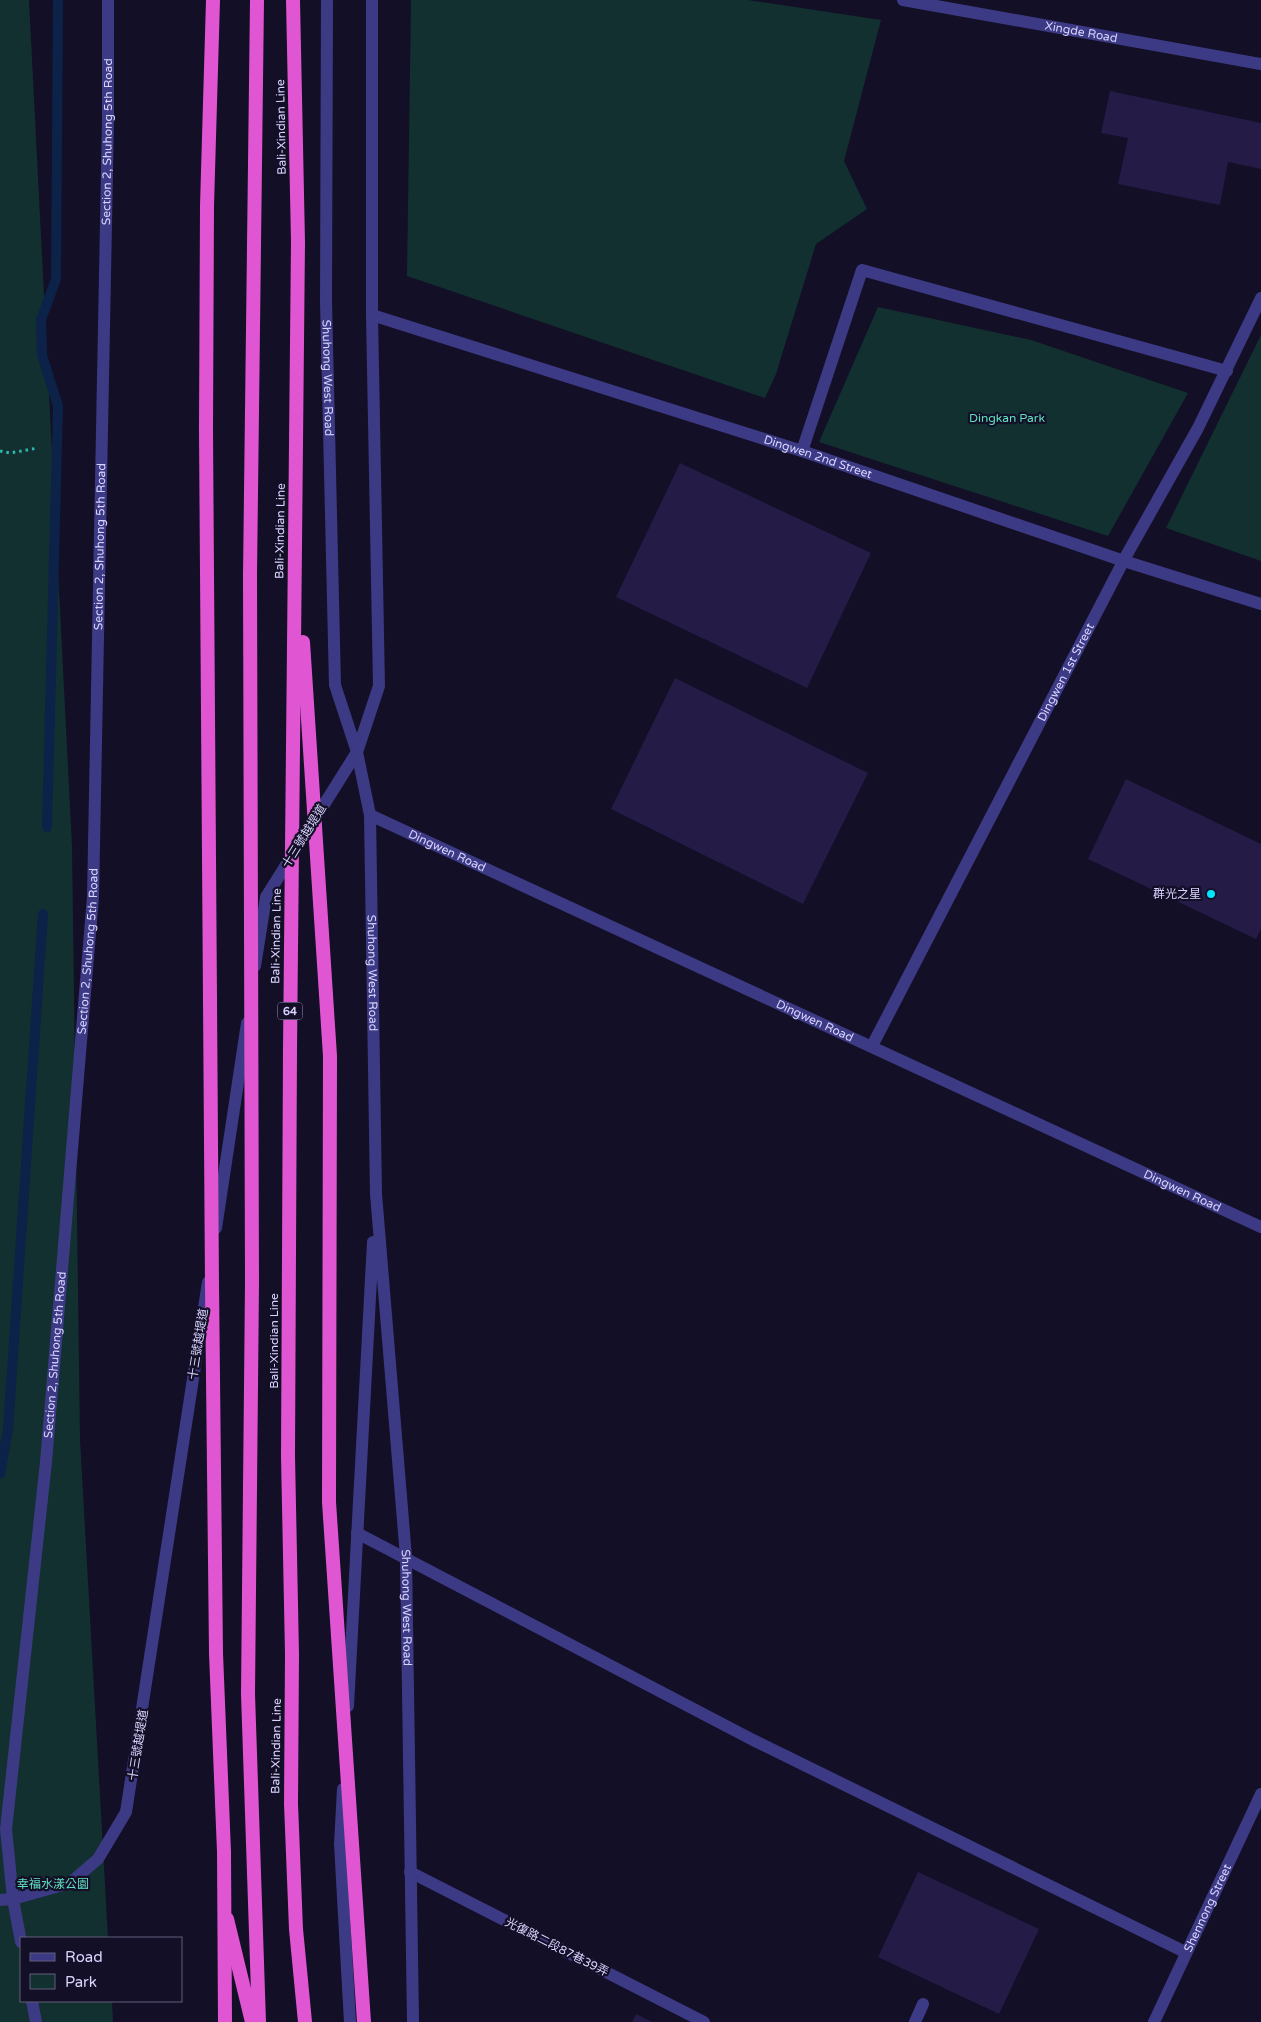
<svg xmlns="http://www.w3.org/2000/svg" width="1261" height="2022" font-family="'Varela Round','Noto Sans TC',sans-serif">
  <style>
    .green { fill: #12302f }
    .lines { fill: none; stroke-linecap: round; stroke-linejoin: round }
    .stream { stroke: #0c2248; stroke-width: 10 }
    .building { fill: #241b47 }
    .path { stroke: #2fb8b0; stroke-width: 3; stroke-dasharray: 2.5 4; stroke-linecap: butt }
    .service { stroke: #3d3a85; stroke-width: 12 }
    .minor { stroke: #3d3a85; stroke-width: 12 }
    .tertiary { stroke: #3d3a85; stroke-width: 12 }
    .trunk { stroke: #e055d1; stroke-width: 14 }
    .trunk-bridge { stroke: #e055d1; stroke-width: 14 }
    .poi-dot { fill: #00e5ff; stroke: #130f26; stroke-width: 2 }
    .labels { text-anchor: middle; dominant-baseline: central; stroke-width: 4.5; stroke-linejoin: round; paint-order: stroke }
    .shield { fill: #130f26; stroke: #9e99be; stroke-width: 1 }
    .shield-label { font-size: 11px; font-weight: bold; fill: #d9d4ff }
    .street-label { font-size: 12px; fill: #d9d4ff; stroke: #130f26 }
    .park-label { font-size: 12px; fill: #5fe0c0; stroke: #130f26 }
    .poi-label { font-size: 12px; fill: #d9d4ff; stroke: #130f26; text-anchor: end }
  </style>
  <rect width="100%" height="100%" fill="#130f26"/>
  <!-- green -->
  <g class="green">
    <polygon points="0,0 29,0 72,846 80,1439 108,1938 21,1938 21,2001 112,2001 113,2022 0,2022"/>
    <polygon points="411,0 748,0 881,20 844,161 867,209 816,244 776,374 765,398 407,276"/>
    <polygon points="878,307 1031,340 1188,393 1108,536 819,442"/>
    <polygon points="1261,335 1261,561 1166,528"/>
  </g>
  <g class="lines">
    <!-- stream -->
    <g class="stream">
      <polyline points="47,827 58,406 42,355 41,320 56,279 58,0"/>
      <polyline points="0,1474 8,1429 43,914"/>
    </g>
  </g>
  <!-- building -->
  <g class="building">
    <polygon points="1110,91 1261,123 1261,169 1228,162 1220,205 1118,184 1128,138 1101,133"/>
    <polygon points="680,463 871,553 807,688 616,597"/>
    <polygon points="675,678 868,773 803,904 611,809"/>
    <polygon points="1126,779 1261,844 1261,929 1256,939 1088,859"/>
    <polygon points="918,1872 1039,1929 999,2014 878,1957"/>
    <polygon points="636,2014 652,2022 632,2022"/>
  </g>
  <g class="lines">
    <!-- path -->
    <polyline class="path" points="0,451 10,453 38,448"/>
    <!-- service -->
    <g class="service">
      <polyline points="802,451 862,270 1227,371"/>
      <polyline points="410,1872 704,2022"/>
      <polyline points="915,2022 923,2004"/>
    </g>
    <!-- minor -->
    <g class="minor">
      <path id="s1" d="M 372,315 L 802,451 L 1124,561 L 1261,604"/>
      <path id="s2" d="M 370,815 L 1261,1227"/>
      <polyline points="255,966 266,897 357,752"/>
      <path id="s3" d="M 872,1046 L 1126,556 L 1198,428 L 1261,298"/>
      <polyline points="216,1228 247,1023"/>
      <polyline points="357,1533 753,1740 1185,1952"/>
      <polyline points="21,1942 13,1899 70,1883 98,1859 126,1812 208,1282"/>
      <polyline points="32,2001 36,2022"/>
      <path id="s4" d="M 1154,2022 L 1261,1794"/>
    </g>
    <!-- tertiary -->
    <g class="tertiary">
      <path id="s5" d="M 327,0 L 326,301 L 335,685 L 357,752 L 370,815 L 376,1194 L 406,1557 L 413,2022"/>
      <path id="s6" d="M 903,0 L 1261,64"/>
      <polyline points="357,752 379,686 372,315 372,0"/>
      <polyline points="348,1706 373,1242"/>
      <polyline points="343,1789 340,1844 350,2022"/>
      <path id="s7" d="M 0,1900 L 13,1899 L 6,1829 L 46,1462 L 93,897 L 108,119 L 108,0"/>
    </g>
    <!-- trunk -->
    <polyline class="trunk" points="227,1919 252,2022"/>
    <!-- trunk-bridge -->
    <g class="trunk-bridge">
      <polyline points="213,0 207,206 206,430 212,1285 216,1653 224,1852 225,2022"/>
      <polyline points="257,0 250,575 252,1283 248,1694 259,2022"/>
      <polyline points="293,0 298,242 290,1050 288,1456 292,1654 291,1804 296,1929 305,2022"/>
      <polyline points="303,642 330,1056 329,1502 364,2022"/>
    </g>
  </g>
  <!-- markers -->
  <circle class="poi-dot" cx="1211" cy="894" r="5"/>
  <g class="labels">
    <!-- shield labels -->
    <rect class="shield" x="277.5" y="1002.5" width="25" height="17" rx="4"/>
    <g class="shield-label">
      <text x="290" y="1011">64</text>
    </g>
    <!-- street labels -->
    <g class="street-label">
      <text stroke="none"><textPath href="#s6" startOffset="181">Xingde Road</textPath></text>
      <text transform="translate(281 127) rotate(-91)">Bali-Xindian Line</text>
      <text stroke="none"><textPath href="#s7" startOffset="1775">Section 2, Shuhong 5th Road</textPath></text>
      <text stroke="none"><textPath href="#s5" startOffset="378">Shuhong West Road</textPath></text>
      <text stroke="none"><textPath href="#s1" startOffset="468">Dingwen 2nd Street</textPath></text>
      <text transform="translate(280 531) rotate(-89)">Bali-Xindian Line</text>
      <text stroke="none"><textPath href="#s7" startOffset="1370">Section 2, Shuhong 5th Road</textPath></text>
      <text stroke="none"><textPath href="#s3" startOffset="421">Dingwen 1st Street</textPath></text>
      <text transform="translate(304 836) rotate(-58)">十三號越堤道</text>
      <text stroke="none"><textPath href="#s2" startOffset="85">Dingwen Road</textPath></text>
      <text transform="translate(276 936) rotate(-89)">Bali-Xindian Line</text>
      <text stroke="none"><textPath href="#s7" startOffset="965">Section 2, Shuhong 5th Road</textPath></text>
      <text stroke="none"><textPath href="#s5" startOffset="978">Shuhong West Road</textPath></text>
      <text stroke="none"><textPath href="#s2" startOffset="490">Dingwen Road</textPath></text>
      <text stroke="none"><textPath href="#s2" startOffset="895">Dingwen Road</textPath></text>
      <text transform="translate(274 1341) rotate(-90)">Bali-Xindian Line</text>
      <text transform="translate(198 1344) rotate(-81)">十三號越堤道</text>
      <text stroke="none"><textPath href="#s7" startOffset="560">Section 2, Shuhong 5th Road</textPath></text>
      <text stroke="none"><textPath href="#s5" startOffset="1614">Shuhong West Road</textPath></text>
      <text transform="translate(138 1745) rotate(-81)">十三號越堤道</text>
      <text transform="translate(276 1746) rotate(-89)">Bali-Xindian Line</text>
      <text stroke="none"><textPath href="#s4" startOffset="126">Shennong Street</textPath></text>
      <text transform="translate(557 1947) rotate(27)">光復路二段87巷39弄</text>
    </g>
    <!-- park labels -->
    <g class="park-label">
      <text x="1007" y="418">Dingkan Park</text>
      <text x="53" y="1884">幸福水漾公園</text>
    </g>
    <!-- poi labels -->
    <g class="poi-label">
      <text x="1201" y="894">群光之星</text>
    </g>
  </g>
  <!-- legend -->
  <rect x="20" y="1937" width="162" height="65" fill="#130f26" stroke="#625e7d"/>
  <rect x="30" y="1953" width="25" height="8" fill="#3d3a85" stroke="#625e7d"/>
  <text x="65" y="1962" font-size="15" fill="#d9d4ff">Road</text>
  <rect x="30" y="1974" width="25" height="15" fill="#12302f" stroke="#625e7d"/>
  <text x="65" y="1987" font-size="15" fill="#d9d4ff">Park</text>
</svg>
